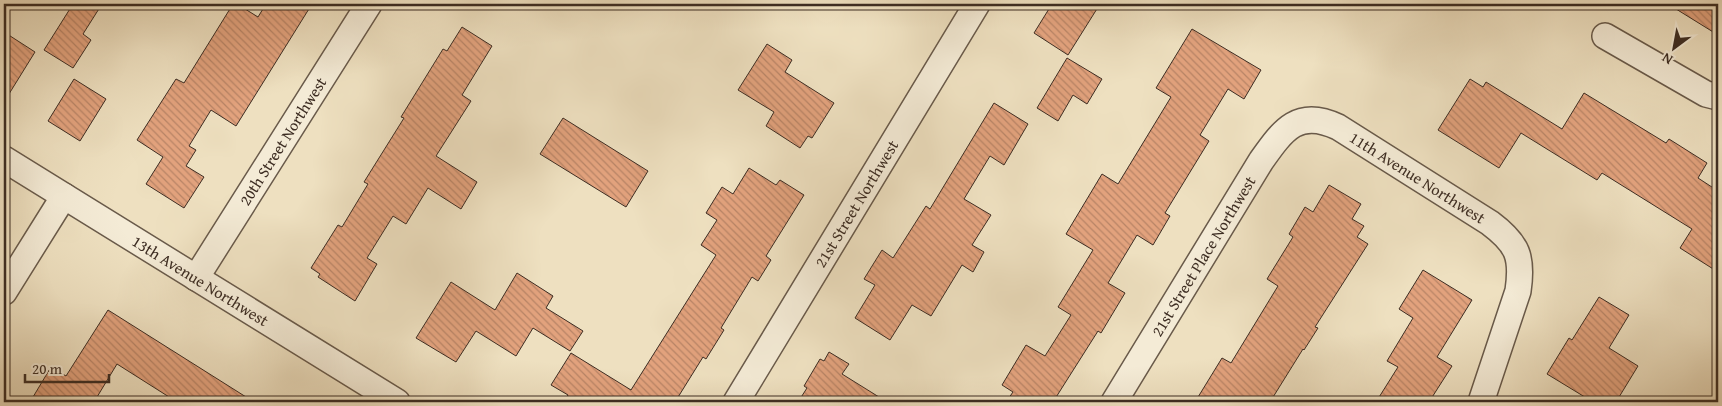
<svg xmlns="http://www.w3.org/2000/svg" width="1722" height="406" font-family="'Gentium Book Plus',serif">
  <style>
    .building { fill: url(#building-back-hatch); stroke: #3d2d23 }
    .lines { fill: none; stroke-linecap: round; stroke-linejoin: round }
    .minor-casing { stroke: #695a4a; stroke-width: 28 }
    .minor { stroke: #f4ebd6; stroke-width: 25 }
    .labels { text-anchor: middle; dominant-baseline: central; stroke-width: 5; stroke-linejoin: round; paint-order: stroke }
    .street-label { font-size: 16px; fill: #3d2d23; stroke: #f4ebd6 }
  </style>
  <defs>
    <pattern id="building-back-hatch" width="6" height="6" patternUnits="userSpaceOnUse" patternTransform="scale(1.25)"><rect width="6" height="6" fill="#e2a27d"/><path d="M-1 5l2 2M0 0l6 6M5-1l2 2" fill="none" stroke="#b88466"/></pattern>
  </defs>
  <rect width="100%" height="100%" fill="#eee0c0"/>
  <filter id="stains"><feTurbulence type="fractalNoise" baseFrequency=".004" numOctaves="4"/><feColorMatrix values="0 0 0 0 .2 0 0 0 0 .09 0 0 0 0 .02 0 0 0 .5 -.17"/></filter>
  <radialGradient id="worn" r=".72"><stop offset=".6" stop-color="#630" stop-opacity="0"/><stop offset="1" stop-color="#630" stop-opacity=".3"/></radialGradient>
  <!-- building -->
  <g class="building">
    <polygon points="73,4 102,4 83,34 91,40 73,68 44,50"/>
    <polygon points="233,4 237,4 258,17 266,4 312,4 236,126 211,110 189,146 196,150 186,166 204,177 184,208 146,184 163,157 137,140 176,79 184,83"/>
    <polygon points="1052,4 1100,4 1068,55 1034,33"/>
    <polygon points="1668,4 1718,4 1718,35"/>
    <polygon points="462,27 492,46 462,95 471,101 436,156 477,182 461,209 428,188 406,224 393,216 367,258 377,264 355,301 318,277 320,274 311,268 338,225 342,227 368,184 364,182 404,118 401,117 443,49 447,51"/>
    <polygon points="1192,29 1261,70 1244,99 1228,89 1200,135 1209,141 1165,213 1170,216 1153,245 1137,235 1108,283 1125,293 1101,333 1098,331 1053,402 1006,402 1013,392 1002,385 1026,345 1045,356 1071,315 1058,307 1093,250 1066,234 1102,174 1118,184 1171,97 1156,88"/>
    <polygon points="4,32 35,52 4,102"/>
    <polygon points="767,44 792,60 785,72 834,103 812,138 808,136 800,148 766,126 774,112 738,90"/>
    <polygon points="1067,58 1102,79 1087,104 1073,95 1058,121 1037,108"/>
    <polygon points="74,79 106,99 80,141 48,121"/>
    <polygon points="1470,79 1483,87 1486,82 1562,129 1584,93 1666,143 1669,139 1707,163 1698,178 1718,191 1718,272 1680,248 1692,229 1602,173 1597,180 1521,133 1499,168 1438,130"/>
    <polygon points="994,103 1028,124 1004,165 990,156 964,199 991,215 972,245 984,252 973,272 962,265 931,316 912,305 890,340 855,318 875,285 864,279 882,250 893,258 926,206 930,209"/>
    <polygon points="563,118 648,171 626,207 540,154"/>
    <polygon points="749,168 776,185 780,180 804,195 766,256 771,260 758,281 752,277 721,328 724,330 706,359 703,357 675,402 563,402 568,395 551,385 571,353 631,390 716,255 701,245 717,220 706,213 722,187 733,194"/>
    <polygon points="1329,185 1361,204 1352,219 1364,226 1357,237 1368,244 1315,327 1318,328 1304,350 1303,349 1270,402 1195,402 1222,358 1231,363 1278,286 1267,279 1293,237 1289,234 1305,207 1313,212"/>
    <polygon points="1423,270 1472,300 1437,357 1452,366 1429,402 1376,402 1398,367 1387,361 1413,318 1399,309"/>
    <polygon points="517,273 553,296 546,308 583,331 570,351 533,328 516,356 476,331 456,362 416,338 451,282 495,310"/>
    <polygon points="1599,297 1629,315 1609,348 1638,366 1616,402 1593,402 1547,374 1569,338 1572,340"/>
    <polygon points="108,310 254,402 177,402 117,364 94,402 30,402 51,367 66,376"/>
    <polygon points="829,352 849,364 842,374 887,402 798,402 807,388 804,386 820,359 824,361"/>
  </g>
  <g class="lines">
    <!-- minor casing -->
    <g class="minor-casing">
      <g id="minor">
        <polyline points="1605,36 1706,94 1718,97"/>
        <path id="s1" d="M 4,159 L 397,402"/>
        <path id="s2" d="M 196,278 L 369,4"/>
        <polyline points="4,292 64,196"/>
        <path id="s3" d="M 736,402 L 977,4"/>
        <path id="s4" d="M 1114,402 L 1261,161 C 1283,130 1298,108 1338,127 L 1490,223 C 1518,244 1523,257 1518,291 L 1481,402"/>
      </g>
    </g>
    <!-- minor -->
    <use href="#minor" class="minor"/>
  </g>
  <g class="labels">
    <!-- street labels -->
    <g class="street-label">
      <text stroke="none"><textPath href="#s2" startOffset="162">20th Street Northwest</textPath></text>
      <text stroke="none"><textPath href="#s4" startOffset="472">11th Avenue Northwest</textPath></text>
      <text stroke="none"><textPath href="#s3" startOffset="232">21st Street Northwest</textPath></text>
      <text stroke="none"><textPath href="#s4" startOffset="171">21st Street Place Northwest</textPath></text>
      <text stroke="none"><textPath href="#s1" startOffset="231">13th Avenue Northwest</textPath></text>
    </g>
  </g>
  <!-- margin -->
  <rect width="1722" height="406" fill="none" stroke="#eee0c0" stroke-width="20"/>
  <rect x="5" y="5" width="1712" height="396" fill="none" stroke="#3d2d23" stroke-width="2.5"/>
  <rect x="10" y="10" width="1702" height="386" fill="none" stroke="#3d2d23"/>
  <!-- north arrow -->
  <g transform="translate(1674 48) rotate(212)" stroke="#f4ebd6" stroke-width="4" paint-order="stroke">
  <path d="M0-4L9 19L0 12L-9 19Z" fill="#3d2d23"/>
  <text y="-8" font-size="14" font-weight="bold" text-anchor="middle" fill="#3d2d23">N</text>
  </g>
  <!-- scale -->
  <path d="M25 374v8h84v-8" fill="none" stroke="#3d2d23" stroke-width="2.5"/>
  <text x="32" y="374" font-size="15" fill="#3d2d23" stroke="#f4ebd6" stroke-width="4" paint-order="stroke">20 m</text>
  <rect width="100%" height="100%" filter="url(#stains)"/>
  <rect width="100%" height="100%" fill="url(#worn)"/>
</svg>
